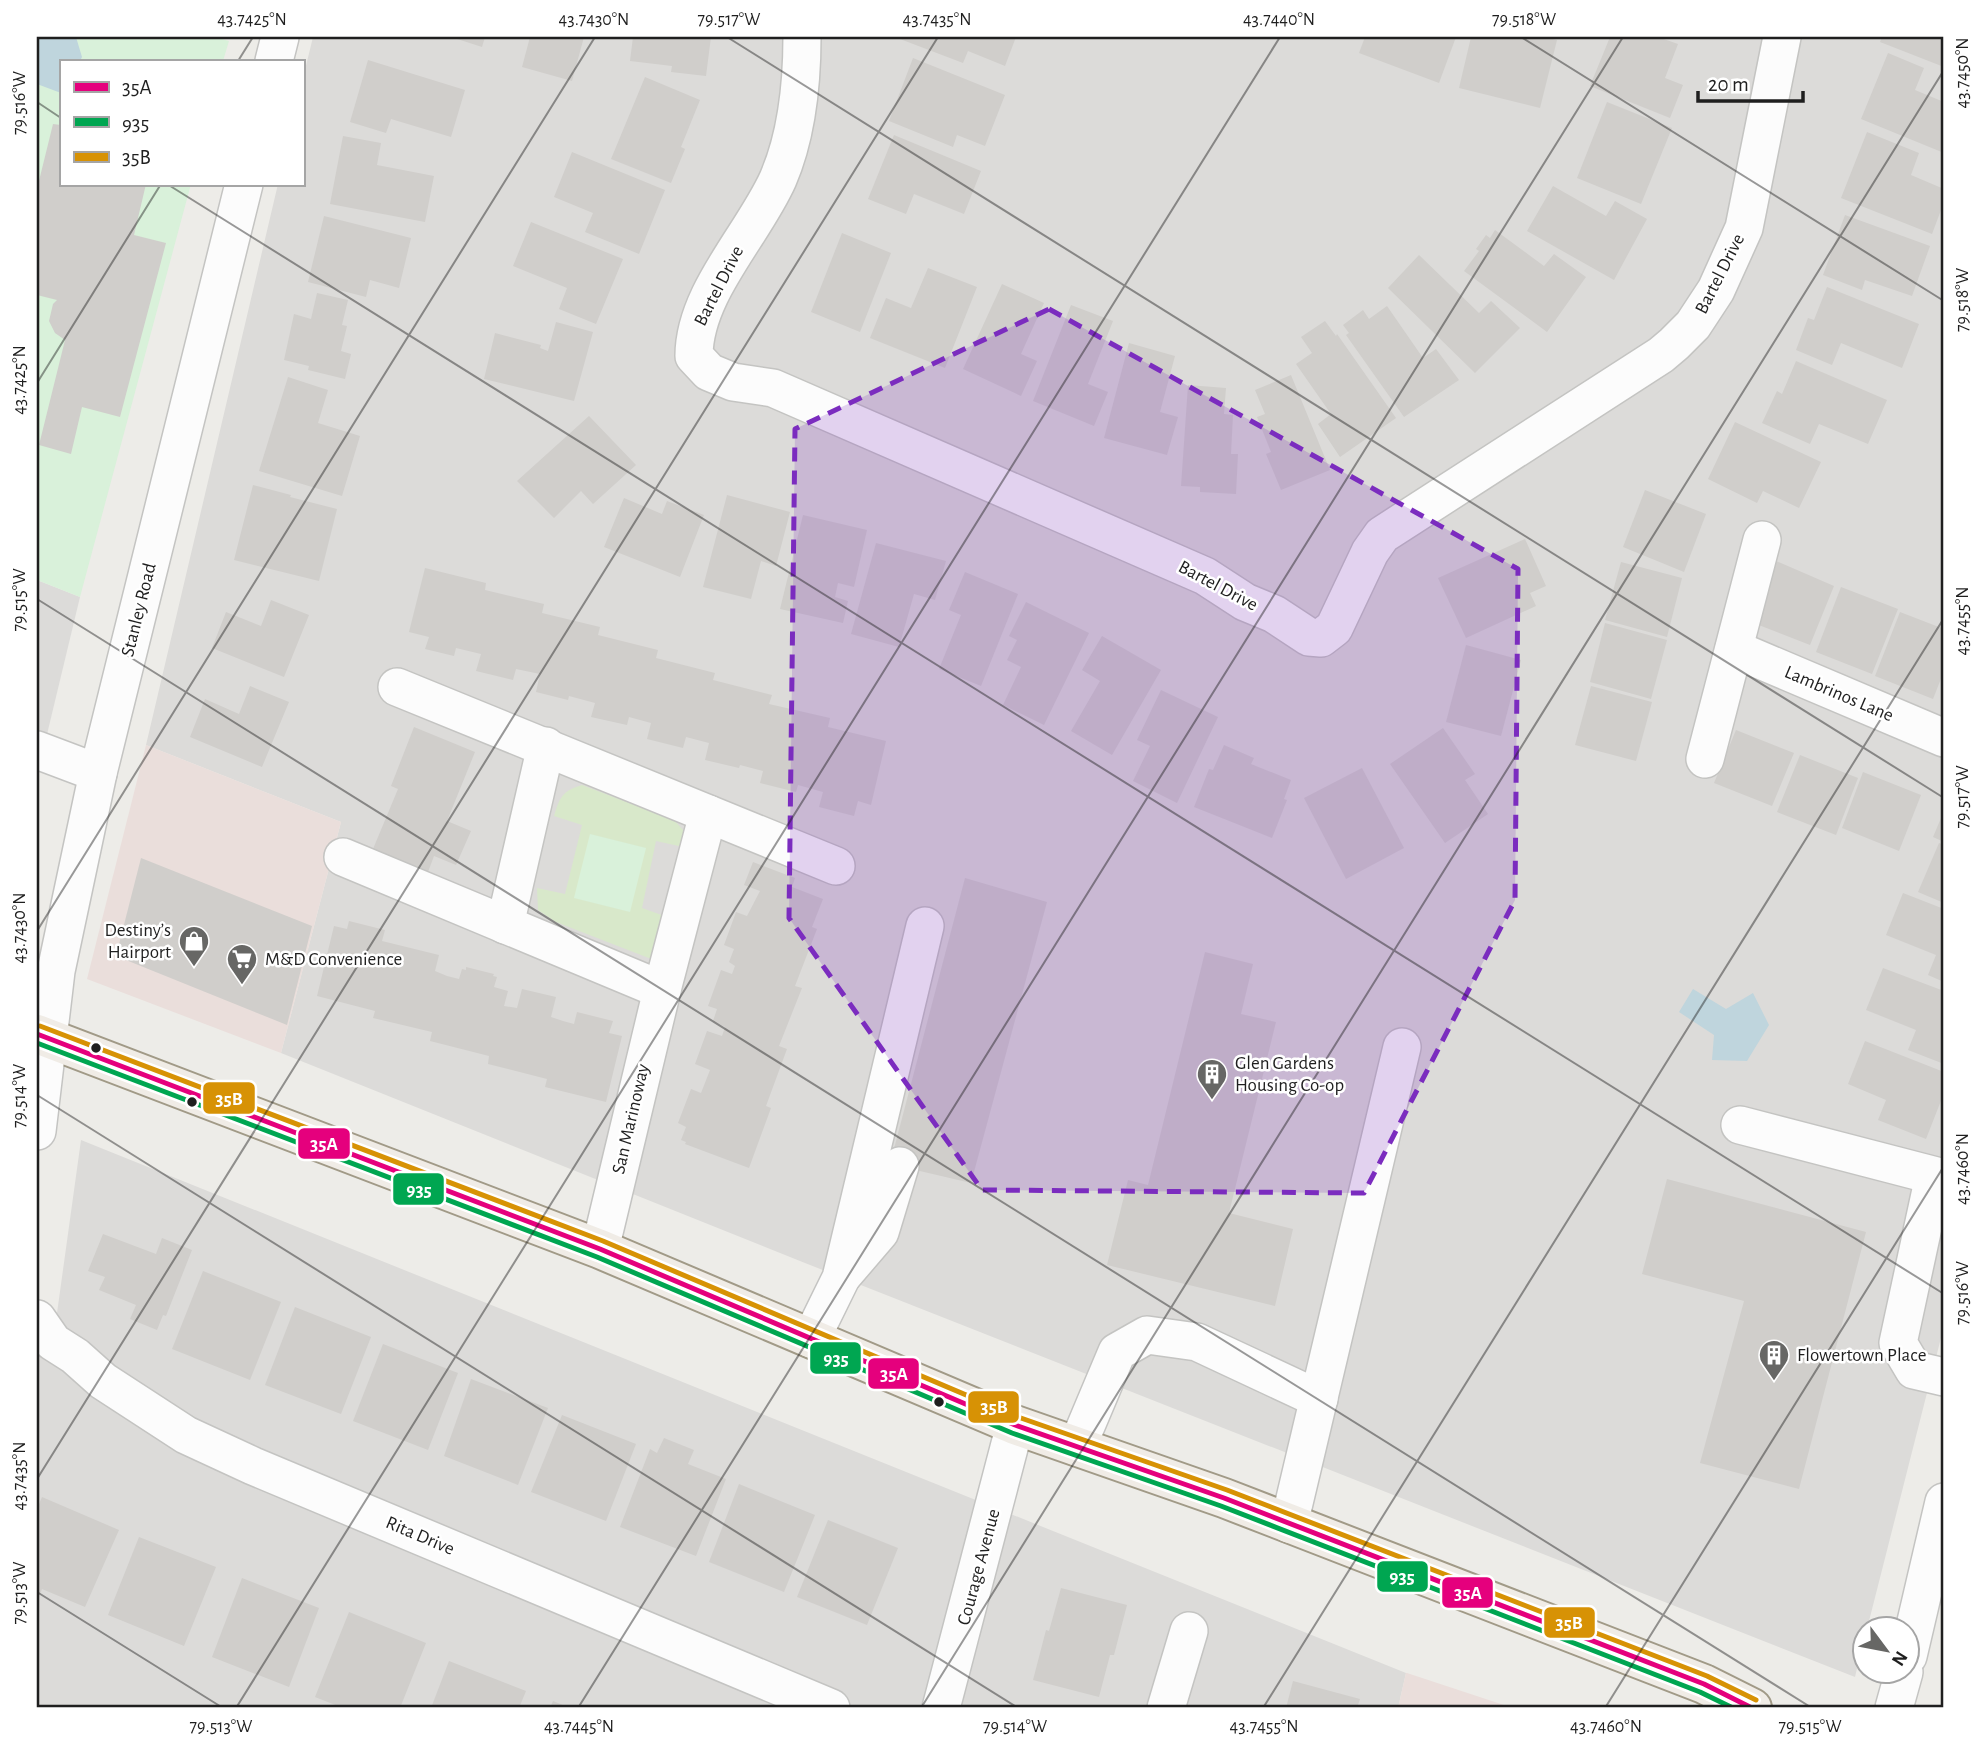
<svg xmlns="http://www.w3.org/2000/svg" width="1981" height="1745" font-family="'Alegreya Sans',sans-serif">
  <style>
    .residential { fill: #dcdbd9 }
    .commercial { fill: #eadedb }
    .grass { fill: #d8e8ca }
    .park { fill: #d9f1da }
    .water { fill: #bfd5dd }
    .building { fill: #d0cecb }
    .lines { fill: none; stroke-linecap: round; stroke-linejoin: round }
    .minor-casing { stroke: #c4c4c2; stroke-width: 40 }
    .major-casing { stroke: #a19a87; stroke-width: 42 }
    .minor { stroke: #fcfcfc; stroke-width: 37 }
    .major { stroke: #f0ece6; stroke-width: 38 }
    .bus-1-casing { stroke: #fff; stroke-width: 10 }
    .bus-2-casing { stroke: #fff; stroke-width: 10 }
    .bus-3-casing { stroke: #fff; stroke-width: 10 }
    .bus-1 { stroke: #e5007d; stroke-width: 5 }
    .bus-2 { stroke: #00a651; stroke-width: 5 }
    .bus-3 { stroke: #d79205; stroke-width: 5 }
    .marked { fill: #7b2cbf; fill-opacity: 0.2; stroke: #7b2cbf; stroke-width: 5; stroke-dasharray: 14 9; stroke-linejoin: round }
    .ticks { fill: none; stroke: #1f1f1f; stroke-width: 2; stroke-opacity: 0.45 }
    .bus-dot { fill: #1f1f1f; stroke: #fff; stroke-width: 2.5 }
    .labels { text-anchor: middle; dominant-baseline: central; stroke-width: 5; stroke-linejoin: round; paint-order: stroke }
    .street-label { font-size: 19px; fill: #1f1f1f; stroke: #fff }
    .poi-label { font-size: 19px; fill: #1f1f1f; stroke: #fff; text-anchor: start }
    .line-badge { stroke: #fff; stroke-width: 2.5 }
    .badge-label { font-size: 19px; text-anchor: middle; font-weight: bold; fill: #fff }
    .neatline { fill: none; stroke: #1f1f1f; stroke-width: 2.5 }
    .ticks-label { font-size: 18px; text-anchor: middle; fill: #1f1f1f }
  </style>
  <rect width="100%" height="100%" fill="#edece8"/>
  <!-- residential -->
  <g class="residential">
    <polygon points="313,37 1944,37 1944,1326 1867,1629 1866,1630 1855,1677 805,1263 281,1053 341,822 146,745 278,184 303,184 303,78"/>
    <polygon points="37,580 80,597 37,776"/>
    <polygon points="81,1140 1406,1673 1398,1708 37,1708 37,1332 57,1313"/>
  </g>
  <!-- commercial -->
  <g class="commercial">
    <polygon points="146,745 341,822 281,1053 87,979"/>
    <polygon points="1406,1673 1407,1673 1513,1708 1398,1708"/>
  </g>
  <!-- grass -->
  <path class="grass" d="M 582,785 L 674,820 C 683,830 689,834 688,848 L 656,841 L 642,908 L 670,918 L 659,962 L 556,922 L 538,910 L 537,888 L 565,894 L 582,825 L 554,816 C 560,797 562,791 582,785 Z"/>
  <!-- park -->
  <g class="park">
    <polygon points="37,37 215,37 229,41 223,61 61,61 61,184 191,184 80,597 37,580"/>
    <polygon points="590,834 646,848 630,912 574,898"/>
  </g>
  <!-- water -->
  <g class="water">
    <polygon points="37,37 76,37 82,57 80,61 61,61 61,93 37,84"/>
    <polygon points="1693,989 1726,1009 1753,993 1769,1025 1747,1061 1712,1060 1714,1035 1679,1012"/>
  </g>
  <!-- building -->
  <g class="building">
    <polygon points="451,37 485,37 482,47"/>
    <polygon points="530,37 584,37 572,81 522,67"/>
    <polygon points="633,37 711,37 706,76 671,72 672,66 630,61"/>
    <polygon points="901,37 1016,37 1005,66 968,51 963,63 900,39"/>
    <polygon points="1365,37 1456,37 1439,83 1359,53"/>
    <polygon points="1471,37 1544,37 1557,40 1540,108 1459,88"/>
    <polygon points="1610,37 1658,37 1678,44 1665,78 1683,85 1670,118 1590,86"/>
    <polygon points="1882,37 1944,37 1944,67 1880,42"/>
    <polygon points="1888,53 1924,68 1915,90 1944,102 1944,153 1861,119"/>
    <polygon points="913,58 1005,95 985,146 957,135 953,147 889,121"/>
    <polygon points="368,60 465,90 451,137 391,119 386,133 350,122"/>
    <polygon points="645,77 700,100 681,147 685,149 671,183 611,159"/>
    <polygon points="1607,102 1672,128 1641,204 1577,178"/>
    <polygon points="53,124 61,125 61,184 146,184 134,235 166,243 120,417 82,407 71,454 39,445 65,340 55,333 49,321 53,304 57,300 37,295 37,189"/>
    <polygon points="1867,132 1919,153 1911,175 1944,189 1944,202 1932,234 1841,198"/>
    <polygon points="894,135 981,171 964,214 914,194 906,214 868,199"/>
    <polygon points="343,136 381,143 377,165 434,176 425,222 330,204"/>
    <polygon points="572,152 665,190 639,254 585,232 593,213 554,197"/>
    <polygon points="1553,186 1606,216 1615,201 1647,219 1614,280 1527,231"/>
    <polygon points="1845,215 1930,246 1912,296 1865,280 1862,290 1823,275"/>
    <polygon points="324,216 411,238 399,288 370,280 366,297 308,282"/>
    <polygon points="531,222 623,259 596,324 559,309 567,288 513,266"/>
    <polygon points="1495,230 1544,266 1554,254 1586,277 1547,332 1464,271 1479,251 1476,249 1486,235 1490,238"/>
    <polygon points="842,233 891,253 860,332 811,312"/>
    <polygon points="1419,255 1479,313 1491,301 1520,328 1475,373 1388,288"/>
    <polygon points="928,268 977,287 945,368 870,338 886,298 911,308"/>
    <polygon points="1002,284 1044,303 1021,354 1037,361 1021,396 963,369"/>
    <polygon points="1827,287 1919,324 1902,368 1841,343 1832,365 1796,350 1808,318 1814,320"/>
    <polygon points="317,293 348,300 342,325 347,326 341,351 351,354 345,379 308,370 309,366 284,360 294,314 311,319"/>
    <polygon points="1071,305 1113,321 1088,384 1108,392 1094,426 1033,401"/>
    <polygon points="1387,306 1423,358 1436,349 1459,380 1404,417 1346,335 1349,333 1343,325 1363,310 1369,319"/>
    <polygon points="1325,321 1336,336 1337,334 1396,418 1340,457 1318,424 1331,414 1296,364 1312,353 1301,337"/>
    <polygon points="556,322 593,332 574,401 484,379 495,333 541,345 540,348 548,351"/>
    <polygon points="1129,343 1175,356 1160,412 1178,417 1167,455 1104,438"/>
    <polygon points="1796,361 1887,400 1868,444 1819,424 1810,444 1762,423 1777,391 1782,394"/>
    <polygon points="1291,375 1330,470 1281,490 1266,454 1271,452 1257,417 1265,414 1255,390"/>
    <polygon points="288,377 328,390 318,423 360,436 342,496 259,471"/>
    <polygon points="1188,385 1226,388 1224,414 1233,415 1231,454 1238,454 1236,494 1200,492 1200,487 1181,486"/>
    <polygon points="589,416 636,465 593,504 581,491 554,518 517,481"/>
    <polygon points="1735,422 1821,462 1799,508 1763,491 1757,503 1708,479"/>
    <polygon points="253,485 291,495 290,497 337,509 319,581 234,560"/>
    <polygon points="1645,490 1706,514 1684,572 1623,547"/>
    <polygon points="727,495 790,512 776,566 761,561 751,599 703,587"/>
    <polygon points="624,498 662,514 667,501 704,515 680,577 604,547"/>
    <polygon points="803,515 867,530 854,587 838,583 835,597 848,601 843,623 780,609"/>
    <polygon points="1525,539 1546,586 1530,593 1536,606 1466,638 1438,578"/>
    <polygon points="876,543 946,561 935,600 914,594 899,647 851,634"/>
    <polygon points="1776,561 1834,586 1810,645 1751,622"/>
    <polygon points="1621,562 1682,578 1667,637 1605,620"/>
    <polygon points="425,568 486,583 485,590 544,604 542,613 600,627 598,635 658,650 656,658 715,673 713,680 772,695 769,704 830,718 828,727 886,741 871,805 858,801 854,816 819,807 823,792 798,785 796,792 760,783 763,771 740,765 739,768 705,760 709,743 686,737 683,748 647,739 651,723 629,717 627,725 591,717 595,703 569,696 568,700 536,692 540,674 516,669 513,680 476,671 481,654 456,648 454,656 425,649 429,637 409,632"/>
    <polygon points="965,572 1018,594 981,686 939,669 961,615 949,610"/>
    <polygon points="1841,587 1898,609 1872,674 1816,652"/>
    <polygon points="271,600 309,615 284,677 212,648 226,612 261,626"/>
    <polygon points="1026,602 1089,633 1044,725 1003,705 1021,667 1007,660 1017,640 1009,636"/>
    <polygon points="1900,612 1944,629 1944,671 1933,699 1875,676"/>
    <polygon points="1605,623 1667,640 1651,699 1590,682"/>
    <polygon points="1102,636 1161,670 1112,755 1071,731 1100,681 1082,670"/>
    <polygon points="1466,645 1521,660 1501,736 1446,722"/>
    <polygon points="250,686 289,702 262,767 190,737 205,699 239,714"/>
    <polygon points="1591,686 1652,702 1636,761 1575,745"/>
    <polygon points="1161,690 1218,717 1177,803 1133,781 1150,746 1137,740"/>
    <polygon points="414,727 475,752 447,821 471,831 456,865 434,856 428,872 373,849 398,789 391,786"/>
    <polygon points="1443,728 1475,774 1465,780 1488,814 1445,843 1390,764"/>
    <polygon points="1736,730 1794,753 1772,806 1714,783"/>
    <polygon points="1224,745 1254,758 1251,764 1291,780 1284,799 1287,800 1272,838 1194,807 1209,769 1213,770"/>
    <polygon points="1800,755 1858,778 1836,835 1777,812"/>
    <polygon points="1362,768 1404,848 1346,879 1304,798"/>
    <polygon points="1863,772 1921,795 1899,851 1842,828"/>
    <polygon points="1944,811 1944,842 1933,837"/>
    <polygon points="1939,843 1944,845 1944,903 1918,892"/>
    <polygon points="141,858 312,926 287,1025 116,956"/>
    <polygon points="753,862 795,878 792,887 823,899 812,927 817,929 795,986 802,988 779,1046 787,1049 766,1106 771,1108 749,1168 685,1144 686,1142 681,1140 686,1127 678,1123 691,1089 701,1093 710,1070 695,1064 707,1031 722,1036 725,1027 713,1021 717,1009 708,1006 721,970 732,974 735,966 729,962 734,949 724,945 736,912 747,916 760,891 744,885"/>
    <polygon points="965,878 1047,902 971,1183 890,1164"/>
    <polygon points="1903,893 1944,909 1944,982 1928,975 1936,955 1886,935"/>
    <polygon points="349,921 385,930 382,941 439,955 435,971 447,976 459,979 462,969 466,970 466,967 494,974 493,976 497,977 494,987 508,991 504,1006 517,1008 522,989 556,997 551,1017 563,1021 574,1024 577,1012 613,1021 609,1033 622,1036 606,1102 545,1087 547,1079 488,1064 489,1056 430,1041 432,1032 373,1018 375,1011 317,996 334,926 347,929"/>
    <polygon points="1205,952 1253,964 1241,1014 1276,1022 1229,1213 1293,1229 1275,1306 1107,1265 1128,1180 1148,1185"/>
    <polygon points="1883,968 1944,991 1944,1064 1908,1050 1916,1030 1866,1010"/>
    <polygon points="1865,1041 1944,1072 1944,1093 1926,1139 1878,1120 1886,1100 1848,1084"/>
    <polygon points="1667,1179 1866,1232 1799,1489 1700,1463 1744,1301 1642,1274"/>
    <polygon points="103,1234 156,1254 162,1238 192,1250 166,1316 163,1315 157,1330 130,1319 136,1305 99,1290 105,1277 88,1271"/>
    <polygon points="203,1271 281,1302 250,1380 172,1349"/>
    <polygon points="295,1307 371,1337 341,1414 265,1385"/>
    <polygon points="383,1344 458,1373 428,1450 353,1421"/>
    <polygon points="471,1379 548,1408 518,1485 444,1456"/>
    <polygon points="562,1415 636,1444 606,1521 531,1492"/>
    <polygon points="664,1438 694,1450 688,1464 726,1479 696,1556 620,1527 650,1449 657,1453"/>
    <polygon points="739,1484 815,1515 784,1592 709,1562"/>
    <polygon points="42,1497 119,1530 85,1607 42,1589 39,1597 37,1596 37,1509"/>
    <polygon points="828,1520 898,1548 867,1625 797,1597"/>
    <polygon points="139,1537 216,1567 184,1646 108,1615"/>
    <polygon points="242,1578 319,1608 289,1687 212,1657"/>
    <polygon points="1061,1588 1127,1605 1114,1655 1110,1655 1099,1697 1033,1680 1046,1630 1049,1631"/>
    <polygon points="349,1612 426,1643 400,1708 343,1708 315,1697"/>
    <polygon points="449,1661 526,1691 519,1708 431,1708"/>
    <polygon points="1293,1681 1360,1699 1357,1708 1286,1708"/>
    <polygon points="553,1701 570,1708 550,1708"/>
  </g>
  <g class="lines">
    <!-- minor casing -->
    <g class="minor-casing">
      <g id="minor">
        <path d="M 802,37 C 802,84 797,135 778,179 C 753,235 694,293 694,356 L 709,372 L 733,382 L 773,388 L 1205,576 L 1245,602 L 1274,614 L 1309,637 L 1321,638 L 1334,628 L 1370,552 L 1382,535 L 1661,355 L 1674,344 L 1693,325 L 1716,290 L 1744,228 L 1782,37"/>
        <polyline points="274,61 280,37"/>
        <polyline points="1734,649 1944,738"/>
        <polyline points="397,687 836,866"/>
        <polyline points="37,750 98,773"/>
        <polyline points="1705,759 1762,540"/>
        <polyline points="343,857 662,990"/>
        <polyline points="505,925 546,746"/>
        <polyline points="1740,1125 1944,1178"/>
        <polyline points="37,1131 56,971 98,773 244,184"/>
        <polyline points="1934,1176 1898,1343 1914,1370 1944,1377"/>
        <polyline points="600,1249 662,990 708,814"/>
        <polyline points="844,1274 880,1232 900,1166"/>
        <polyline points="37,1319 53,1342 75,1356 103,1381 186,1435 253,1466 831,1708"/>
        <polyline points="811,1339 841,1278 925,926"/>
        <polyline points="1077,1447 1117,1352 1147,1335 1197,1342 1319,1399"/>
        <polyline points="1289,1524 1402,1047"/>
        <polyline points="1908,1656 1944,1502"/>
        <polyline points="941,1708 1015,1425"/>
        <polyline points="1166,1708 1189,1631"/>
        <polyline points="1894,1708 1904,1672"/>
      </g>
    </g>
    <!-- major casing -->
    <g class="major-casing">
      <polyline id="major" points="37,1034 600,1249 1015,1425 1224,1498 1704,1684 1752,1708"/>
    </g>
    <!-- minor -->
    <use href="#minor" class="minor"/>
    <!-- major -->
    <use href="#major" class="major"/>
    <!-- bus-1 casing -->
    <g class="bus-1-casing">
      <polyline id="bus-1" points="37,1034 600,1249 1015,1425 1224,1498 1704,1684 1752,1708"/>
    </g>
    <!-- bus-2 casing -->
    <g class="bus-2-casing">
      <polyline id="bus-2" points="37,1043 597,1257 1012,1433 1221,1506 1700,1692 1733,1708"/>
    </g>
    <!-- bus-3 casing -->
    <g class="bus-3-casing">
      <polyline id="bus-3" points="40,1026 603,1241 1018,1417 1227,1490 1707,1676 1756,1700"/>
    </g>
    <!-- bus-1 -->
    <use href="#bus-1" class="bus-1"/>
    <!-- bus-2 -->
    <use href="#bus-2" class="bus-2"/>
    <!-- bus-3 -->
    <use href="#bus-3" class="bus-3"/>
  </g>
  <!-- marked area -->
  <path class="marked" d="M 1049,309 L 1518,569 L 1515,900 L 1364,1193 L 982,1190 L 789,918 L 795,429 Z"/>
  <!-- ticks -->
  <path class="ticks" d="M 727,37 L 1944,798M 1521,37 L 1944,301M 238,61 L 253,37M 37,102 L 61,118M 167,184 L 1944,1294M 37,383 L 161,184M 37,599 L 1812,1708M 37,931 L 595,37M 37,1095 L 1018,1708M 37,1479 L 938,37M 37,1592 L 223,1708M 236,1708 L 1280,37M 578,1708 L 1623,37M 921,1708 L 1944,70M 1263,1708 L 1944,618M 1605,1708 L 1944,1166"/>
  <!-- icons -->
  <defs>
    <g id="shop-pin" transform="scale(1.575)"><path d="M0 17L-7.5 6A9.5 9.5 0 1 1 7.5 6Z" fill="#676765" stroke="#fff"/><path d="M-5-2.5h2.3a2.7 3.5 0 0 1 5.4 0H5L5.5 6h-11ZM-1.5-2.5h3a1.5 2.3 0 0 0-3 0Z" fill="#fff"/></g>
    <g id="supermarket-pin" transform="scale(1.575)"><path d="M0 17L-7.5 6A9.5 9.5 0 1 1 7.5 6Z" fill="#676765" stroke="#fff"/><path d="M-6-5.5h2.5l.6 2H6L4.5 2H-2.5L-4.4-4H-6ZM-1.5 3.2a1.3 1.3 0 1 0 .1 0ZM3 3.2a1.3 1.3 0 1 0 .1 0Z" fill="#fff"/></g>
    <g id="building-pin" transform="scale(1.575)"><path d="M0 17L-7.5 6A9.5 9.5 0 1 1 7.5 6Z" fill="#676765" stroke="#fff"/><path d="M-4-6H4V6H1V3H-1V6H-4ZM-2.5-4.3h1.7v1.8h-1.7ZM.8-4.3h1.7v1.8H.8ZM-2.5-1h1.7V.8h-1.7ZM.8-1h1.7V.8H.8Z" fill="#fff"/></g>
  </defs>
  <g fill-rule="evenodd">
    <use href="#shop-pin" x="194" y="941"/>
    <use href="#supermarket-pin" x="242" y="959"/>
    <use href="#building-pin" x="1212" y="1074"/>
    <use href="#building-pin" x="1774" y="1355"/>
  </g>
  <!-- markers -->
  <g class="bus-dot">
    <circle cx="96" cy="1048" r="6"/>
    <circle cx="192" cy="1102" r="6"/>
    <circle cx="939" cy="1402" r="6"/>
  </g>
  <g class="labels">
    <!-- street labels -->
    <g class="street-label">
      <text transform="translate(1720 274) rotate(-63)">Bartel Drive</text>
      <text transform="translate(719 286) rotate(-63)">Bartel Drive</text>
      <text transform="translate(1218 586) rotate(28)">Bartel Drive</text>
      <text transform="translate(139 610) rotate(-76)">Stanley Road</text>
      <text transform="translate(1839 694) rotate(23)">Lambrinos Lane</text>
      <text transform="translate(631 1119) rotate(-77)">San Marinoway</text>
      <text transform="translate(420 1536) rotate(23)">Rita Drive</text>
      <text transform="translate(979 1567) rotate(-75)">Courage Avenue</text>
    </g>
    <!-- poi labels -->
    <g class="poi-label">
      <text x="171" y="930" text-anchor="end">Destiny’s<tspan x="171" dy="22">Hairport</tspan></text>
      <text x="265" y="959">M&amp;D Convenience</text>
      <text x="1235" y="1063">Glen Gardens<tspan x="1235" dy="22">Housing Co-op</tspan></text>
      <text x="1797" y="1355">Flowertown Place</text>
    </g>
  </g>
  <g class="line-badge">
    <rect x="202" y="1081" width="54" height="34" rx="7" fill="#d79205"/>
    <rect x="297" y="1127" width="54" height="33" rx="7" fill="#e5007d"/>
    <rect x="392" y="1172" width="53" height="34" rx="7" fill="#00a651"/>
    <rect x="809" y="1341" width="53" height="34" rx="7" fill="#00a651"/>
    <rect x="867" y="1357" width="53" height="33" rx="7" fill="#e5007d"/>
    <rect x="967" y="1390" width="53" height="34" rx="7" fill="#d79205"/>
    <rect x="1376" y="1560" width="53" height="33" rx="7" fill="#00a651"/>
    <rect x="1441" y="1576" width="53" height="33" rx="7" fill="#e5007d"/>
    <rect x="1543" y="1606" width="53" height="33" rx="7" fill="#d79205"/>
  </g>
  <g class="badge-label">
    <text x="229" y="1105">35B</text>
    <text x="324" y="1150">35A</text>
    <text x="419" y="1196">935</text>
    <text x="836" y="1365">935</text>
    <text x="894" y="1380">35A</text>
    <text x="994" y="1413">35B</text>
    <text x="1402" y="1583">935</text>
    <text x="1468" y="1599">35A</text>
    <text x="1569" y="1629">35B</text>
  </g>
  <!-- border -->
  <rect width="1981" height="1745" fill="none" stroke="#ffffff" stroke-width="77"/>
  <!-- legend -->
  <rect x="60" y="60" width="245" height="126" fill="#ffffff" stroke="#a5a5a5" stroke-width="2"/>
  <rect x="74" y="82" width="35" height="10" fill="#e5007d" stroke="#a5a5a5" stroke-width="2"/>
  <text x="122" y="94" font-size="21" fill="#1f1f1f">35A</text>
  <rect x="74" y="117" width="35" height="10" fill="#00a651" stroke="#a5a5a5" stroke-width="2"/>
  <text x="122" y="130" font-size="21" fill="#1f1f1f">935</text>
  <rect x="74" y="152" width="35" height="10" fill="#d79205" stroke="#a5a5a5" stroke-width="2"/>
  <text x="122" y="164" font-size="21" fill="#1f1f1f">35B</text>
  <!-- north arrow -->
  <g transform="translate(1886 1650) rotate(122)"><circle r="33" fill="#ffffff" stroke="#a5a5a5" stroke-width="2"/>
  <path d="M0-5L12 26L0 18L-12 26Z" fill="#676765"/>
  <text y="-10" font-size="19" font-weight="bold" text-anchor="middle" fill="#1f1f1f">N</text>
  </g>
  <!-- scale -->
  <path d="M1698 91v10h105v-10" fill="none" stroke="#1f1f1f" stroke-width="3.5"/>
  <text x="1708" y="91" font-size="21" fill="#1f1f1f" stroke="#ffffff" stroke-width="5" paint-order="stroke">20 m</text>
  <rect x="38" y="38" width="1904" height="1668" class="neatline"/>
  <g class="ticks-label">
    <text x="252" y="25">43.7425°N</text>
    <text x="594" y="25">43.7430°N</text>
    <text x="729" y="25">79.517°W</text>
    <text x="937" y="25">43.7435°N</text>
    <text x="1279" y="25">43.7440°N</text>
    <text x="1524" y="25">79.518°W</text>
    <text transform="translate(1962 73) rotate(-90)" y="6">43.7450°N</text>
    <text transform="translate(19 103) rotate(-90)" y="6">79.516°W</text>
    <text transform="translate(1962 300) rotate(-90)" y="6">79.518°W</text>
    <text transform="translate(19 380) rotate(-90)" y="6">43.7425°N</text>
    <text transform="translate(19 600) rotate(-90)" y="6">79.515°W</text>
    <text transform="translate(1962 621) rotate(-90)" y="6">43.7455°N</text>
    <text transform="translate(1962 797) rotate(-90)" y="6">79.517°W</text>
    <text transform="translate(19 928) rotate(-90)" y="6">43.7430°N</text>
    <text transform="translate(19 1096) rotate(-90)" y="6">79.514°W</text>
    <text transform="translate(1962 1169) rotate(-90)" y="6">43.7460°N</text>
    <text transform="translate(1962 1293) rotate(-90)" y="6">79.516°W</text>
    <text transform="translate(19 1476) rotate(-90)" y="6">43.7435°N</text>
    <text transform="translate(19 1593) rotate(-90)" y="6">79.513°W</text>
    <text x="221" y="1732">79.513°W</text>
    <text x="579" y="1732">43.7445°N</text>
    <text x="1015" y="1732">79.514°W</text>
    <text x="1264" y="1732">43.7455°N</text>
    <text x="1606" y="1732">43.7460°N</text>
    <text x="1810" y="1732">79.515°W</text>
  </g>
</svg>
